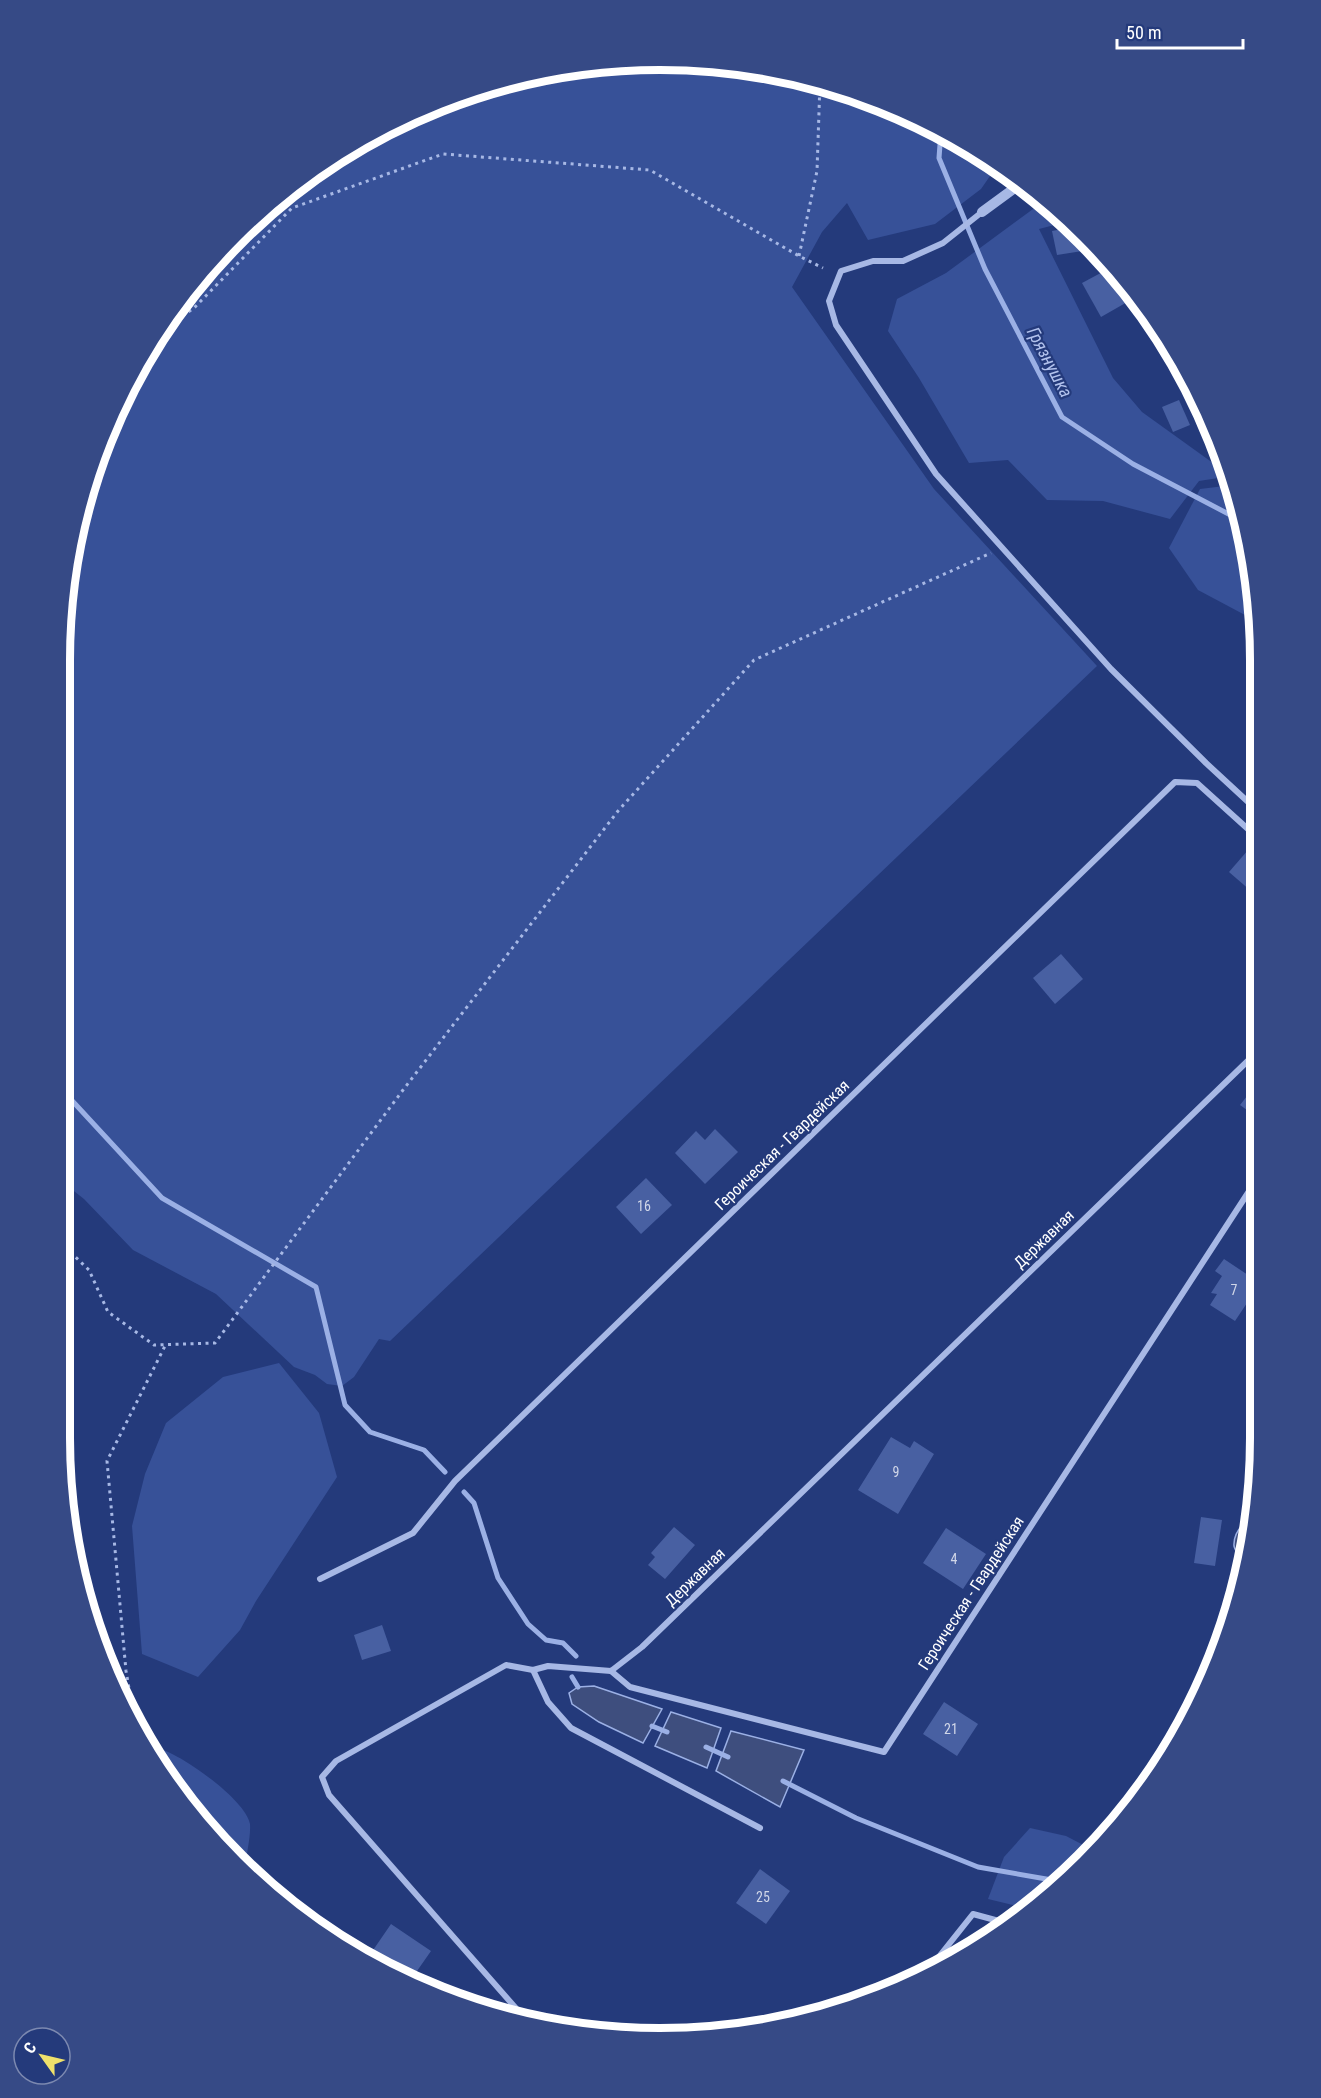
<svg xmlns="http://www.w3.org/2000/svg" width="1321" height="2098" viewBox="0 0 1321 2098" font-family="'Roboto Condensed',sans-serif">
	<rect width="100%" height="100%" fill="#243a7b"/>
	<g fill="#375198">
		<polygon points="700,61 816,81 926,122 997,166 981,189 935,224 868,240 847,203 822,232 792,287 934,489 1097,666 390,1341 379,1339 354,1377 342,1386 327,1384 315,1375 294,1367 216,1294 133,1250 84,1199 65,1184 65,582 106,430 184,295 265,209 361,140 468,92 582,65"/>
		<polygon points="1044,201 1066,222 1039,229 1113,378 1142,412 1231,476 1199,481 1170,519 1103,501 1047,500 1008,460 969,463 919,378 888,331 897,299 946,273"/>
		<polygon points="1233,485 1260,621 1260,623 1198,590 1169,548 1200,489"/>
		<polygon points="279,1363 319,1413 337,1477 256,1601 240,1630 198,1677 142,1654 132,1526 145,1474 166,1423 223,1377"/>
		<path d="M149,1746C173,1747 246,1799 250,1824C251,1839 245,1856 246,1871L236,1862L161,1771Z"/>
		<polygon points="1030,1828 1066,1836 1093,1850 1057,1889 1030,1909 988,1899 1004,1857"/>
	</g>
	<g fill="#3e4e7e" stroke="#9bb0e5" stroke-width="1.5">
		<path d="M1256,1514V1516L1243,1563C1241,1558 1235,1551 1234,1546C1233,1531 1245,1521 1256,1514Z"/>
		<polygon points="594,1686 662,1709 643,1743 599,1722 572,1704 569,1693 578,1687"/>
		<polygon points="671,1712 721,1728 707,1768 655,1746"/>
		<polygon points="731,1731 804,1750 780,1807 716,1771"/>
	</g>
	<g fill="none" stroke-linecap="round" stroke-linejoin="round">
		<g stroke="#9bb0e5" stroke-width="5">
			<polyline points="941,131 939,158 985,269 1062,417 1133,464 1240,520"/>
			<polyline points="65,1093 162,1198 316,1287 345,1405 370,1432 424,1450 445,1472"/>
			<polyline points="464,1492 474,1503 498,1578 528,1624 546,1640 563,1643 576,1656"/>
			<polyline points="572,1677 578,1687"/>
			<polyline points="652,1726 667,1732"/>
			<polyline points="706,1747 728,1757"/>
			<polyline points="783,1781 856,1818 978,1867 1052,1880 1061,1884"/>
		</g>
	</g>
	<g fill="#4860a2">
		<polygon points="1072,227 1095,249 1057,255 1052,231"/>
		<polygon points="1110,268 1129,301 1101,317 1082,283"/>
		<polygon points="1179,400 1190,425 1173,432 1162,407"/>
		<polygon points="1255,842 1259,844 1259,898 1229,872"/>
		<polygon points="1061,954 1083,979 1055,1004 1033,978"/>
		<polygon points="1258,1082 1258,1118 1240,1105"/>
		<polygon points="715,1129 738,1152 705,1184 675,1153 696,1131 705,1140"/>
		<polygon points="646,1178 672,1205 641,1234 616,1207"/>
		<polygon points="1224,1259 1257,1281 1257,1288 1235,1321 1210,1305 1217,1294 1211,1293 1222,1276 1215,1271"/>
		<polygon points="891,1437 910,1448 914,1441 934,1454 898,1514 858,1490"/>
		<polygon points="1201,1517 1222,1520 1215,1566 1194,1563"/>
		<polygon points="674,1527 695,1545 665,1579 648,1565 655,1557 651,1553"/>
		<polygon points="946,1528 986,1554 963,1589 923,1563"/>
		<polygon points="382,1625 391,1651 362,1660 354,1635"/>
		<polygon points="944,1702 978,1724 957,1756 923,1734"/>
		<polygon points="760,1869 790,1891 766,1924 736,1903"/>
		<polygon points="391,1924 431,1951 410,1981 400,1974 398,1977 395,1976 367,1959"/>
	</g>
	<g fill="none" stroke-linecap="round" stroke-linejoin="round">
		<g stroke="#a7b8e5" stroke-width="3" stroke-dasharray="3 4.5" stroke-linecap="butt">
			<polyline points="799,256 817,171 820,82"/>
			<polyline points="164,329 194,308 292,208 443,154 650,170 799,256 823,268"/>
			<polyline points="65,1247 89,1270 108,1312 154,1345 215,1343 403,1090 618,811 754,660 991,553"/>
			<polyline points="134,1717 126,1671 107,1461 166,1344"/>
		</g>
		<g stroke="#a7b8e5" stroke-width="6">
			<polyline points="982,212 943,243 903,261 873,261 841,271 829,301 836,325 936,474 1111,669 1206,763 1259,812"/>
			<polyline points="320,1579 413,1533 455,1481 1175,782 1197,783 1259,839"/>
			<polyline points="533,1670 548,1702 571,1728 760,1828"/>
			<polyline points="611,1671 630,1687 884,1752 1257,1179"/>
			<polyline points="922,1978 973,1914 1010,1924"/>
			<polyline points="528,2022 329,1795 322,1777 336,1761 506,1665 533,1670 548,1666 611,1671 642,1647 1258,1051"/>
		</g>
		<polyline stroke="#a7b8e5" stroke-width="10" points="982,212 1023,182"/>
	</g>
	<g text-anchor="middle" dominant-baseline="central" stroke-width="4.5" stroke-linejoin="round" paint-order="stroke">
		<g font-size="14" fill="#d1d7e8">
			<text x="644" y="1206">16</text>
			<text x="1234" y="1290">7</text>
			<text x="896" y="1472">9</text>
			<text x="954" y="1559">4</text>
			<text x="951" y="1729">21</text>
			<text x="763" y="1897">25</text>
		</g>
		<g font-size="16" fill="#fff" stroke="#243a7b">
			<text transform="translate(782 1145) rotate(-44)">Героическая - Гвардейская</text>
			<text transform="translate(1044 1239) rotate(-44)">Державная</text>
			<text transform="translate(695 1577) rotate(-44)">Державная</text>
			<text transform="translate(971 1593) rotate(-57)">Героическая - Гвардейская</text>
		</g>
		<g font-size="18" font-style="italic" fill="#b2c2ed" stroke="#243a7b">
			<text transform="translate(1050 362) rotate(62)">Грязнушка</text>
		</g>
	</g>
	<path d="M0 0H1321V2098H0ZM660 70H660A590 590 0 0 1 1250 660V1438A590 590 0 0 1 660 2028H660A590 590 0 0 1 70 1438V660A590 590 0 0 1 660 70Z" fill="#364a86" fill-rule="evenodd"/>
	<path fill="none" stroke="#fff" stroke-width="8" d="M660 70H660A590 590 0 0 1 1250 660V1438A590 590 0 0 1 660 2028H660A590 590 0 0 1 70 1438V660A590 590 0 0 1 660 70Z"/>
	<g transform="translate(42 2056) rotate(304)"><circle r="28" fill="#243a7b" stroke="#7c89b0" stroke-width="1.5"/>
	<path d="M0-4.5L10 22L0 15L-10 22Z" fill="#efe16b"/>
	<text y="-9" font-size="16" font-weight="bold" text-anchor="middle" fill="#ffffff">С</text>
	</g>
	<path d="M1117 39v9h126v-9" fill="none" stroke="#ffffff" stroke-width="3"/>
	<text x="1126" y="39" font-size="18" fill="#ffffff" stroke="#243a7b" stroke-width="4.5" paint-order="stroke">50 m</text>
</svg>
